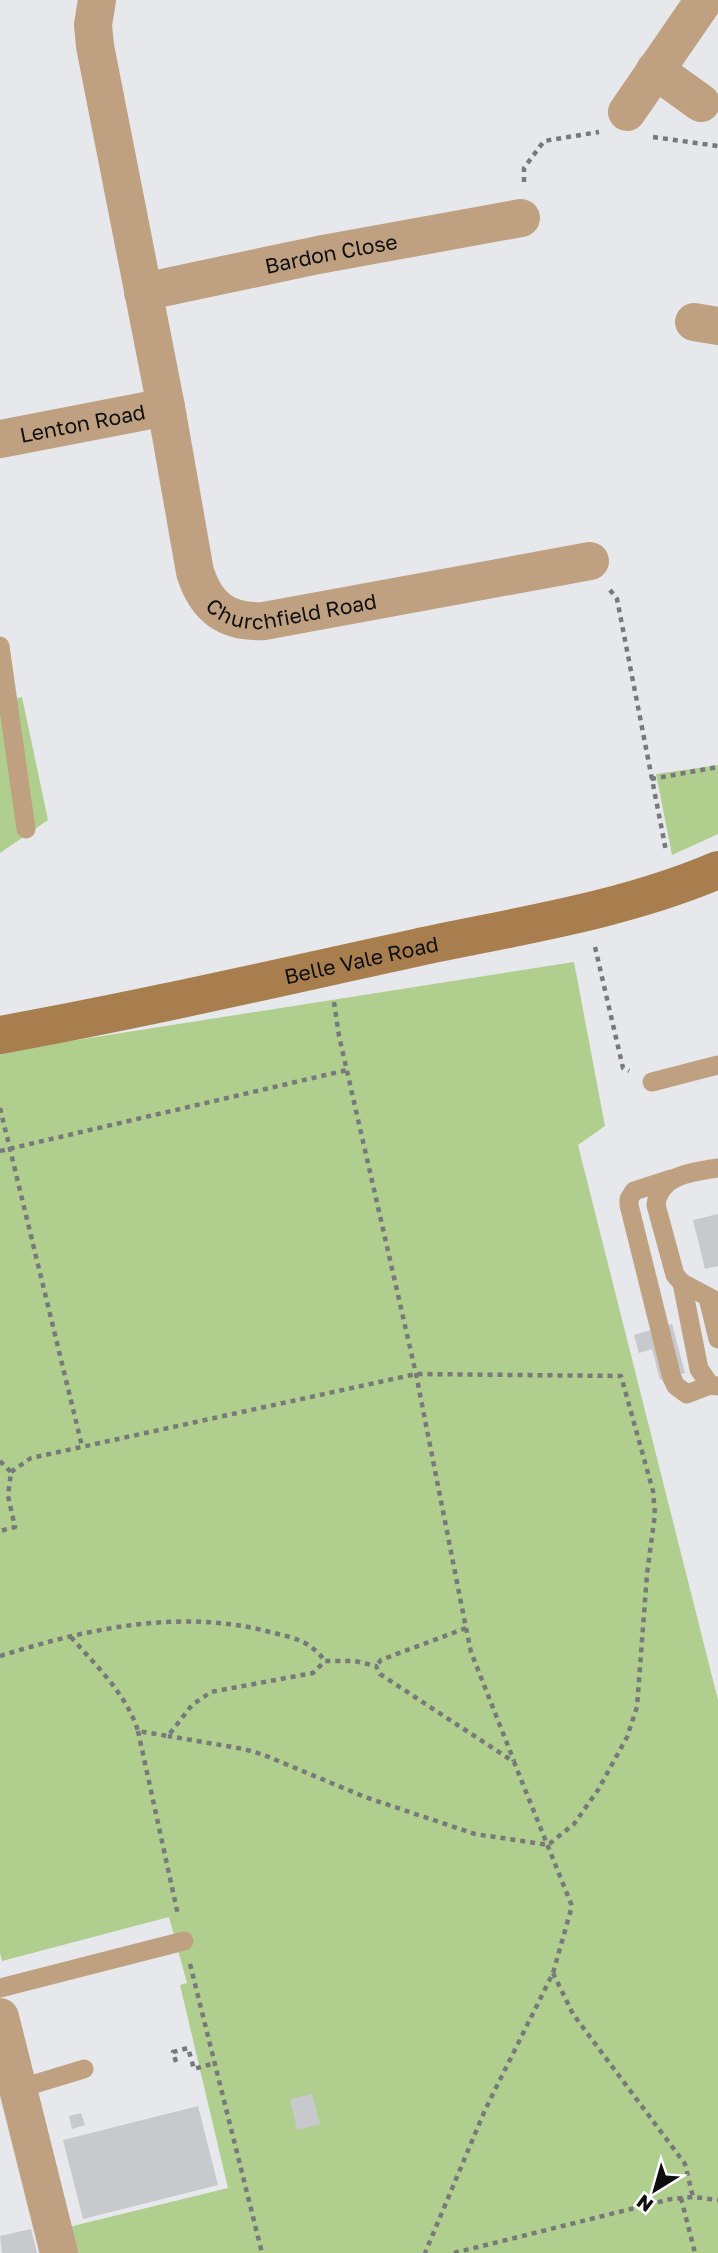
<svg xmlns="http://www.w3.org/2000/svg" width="718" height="2253" viewBox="0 0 718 2253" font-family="'Golos Text',sans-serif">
	<rect width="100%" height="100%" fill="#e6e8eb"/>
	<g fill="#b0ce8e">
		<polygon points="22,697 48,820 0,853 0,702"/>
		<polygon points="718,765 718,834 672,855 656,774"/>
		<polygon points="574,962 605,1126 578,1145 718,1700 718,2253 75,2253 69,2227 228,2188 180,1985 187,1983 169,1917 2,1961 0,1953 0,1052"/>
	</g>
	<g fill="#c7c9cc">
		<polygon points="718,1214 718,1266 705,1269 693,1220"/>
		<polygon points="672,1324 685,1373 660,1380 652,1349 639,1353 634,1335"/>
		<polygon points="312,2094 320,2124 297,2130 290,2099"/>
		<polygon points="198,2106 218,2185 83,2219 63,2140"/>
		<polygon points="81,2113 85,2125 72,2129 69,2116"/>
		<polygon points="31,2229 37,2253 2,2253 0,2236"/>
	</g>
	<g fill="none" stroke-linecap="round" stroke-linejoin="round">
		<g stroke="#78797b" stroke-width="4.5" stroke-dasharray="5 5" stroke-linecap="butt">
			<polyline points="653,137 718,146"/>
			<polyline points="524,182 524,168 544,141 599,132"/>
			<polyline points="610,590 617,599 666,851"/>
			<polyline points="651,779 718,767"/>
			<polyline points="595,947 623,1068 629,1071"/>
			<polyline points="334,1002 339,1036 416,1374 466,1628 381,1660 376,1666"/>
			<polyline points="0,1108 82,1446"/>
			<polyline points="0,1151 347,1070"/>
			<polyline points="0,1461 11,1472 8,1496 15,1527 0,1531"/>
			<polyline points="11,1472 31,1458 416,1374 621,1376 653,1491 655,1514 647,1574 637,1707 627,1737 598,1790 574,1824 548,1845 475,1834 365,1797 264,1755 244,1749 168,1736"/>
			<polyline points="466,1628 471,1652 514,1761"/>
			<path d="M71,1637C96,1666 126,1693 138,1731L168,1736L192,1705L211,1692L313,1673L325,1661H355L376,1666L380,1674L514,1762L572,1906L553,1973L485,2110L425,2253"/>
			<path d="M0,1656C86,1629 181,1608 270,1632C294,1638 309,1640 325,1661"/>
			<polyline points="138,1731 178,1915"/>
			<polyline points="190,1964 262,2253"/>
			<polyline points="553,1973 573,2014 685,2164 693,2197"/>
			<polyline points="176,2062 173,2052 188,2048 194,2069 215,2063"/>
			<polyline points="681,2198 695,2253"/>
			<polyline points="454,2253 671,2199 693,2197 718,2200"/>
		</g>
		<g stroke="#bfa182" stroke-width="19">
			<polyline points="0,646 26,829"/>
			<polyline points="652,1082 718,1065"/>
			<path d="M718,1168C692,1172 659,1175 656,1205L675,1275L682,1283L718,1302"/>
			<polyline points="671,1179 634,1191 629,1199 629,1205 672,1378 676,1386 687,1394 710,1385"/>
			<polyline points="682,1283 699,1369 710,1385 718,1386"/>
			<polyline points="708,1298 718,1339"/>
			<polyline points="0,1988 184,1941"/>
			<polyline points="18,2089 84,2069"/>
		</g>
		<g stroke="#bfa182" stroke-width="38">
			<path id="s1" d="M97,0L93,25L95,46L166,407L195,572C206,607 226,623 264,621L590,561"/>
			<polyline points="655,70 701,103"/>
			<polyline points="627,112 704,0"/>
			<path id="s2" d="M143,292L318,255L521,218"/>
			<polyline points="694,322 718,326"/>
			<path id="s3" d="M0,439L166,407"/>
			<polyline points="0,2017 59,2253"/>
		</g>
		<path stroke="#a97e4e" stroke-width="38" id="s4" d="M0,1035C139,1010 277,978 415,948C517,926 622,911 718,870"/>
	</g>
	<g text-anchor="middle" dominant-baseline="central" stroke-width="5" stroke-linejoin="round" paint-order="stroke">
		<g font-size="21" fill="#0e0e0f" stroke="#fff">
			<text stroke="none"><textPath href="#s2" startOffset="192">Bardon Close</textPath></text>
			<text stroke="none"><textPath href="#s3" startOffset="84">Lenton Road</textPath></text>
			<text stroke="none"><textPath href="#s1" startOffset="702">Churchfield Road</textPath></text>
			<text stroke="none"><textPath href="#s4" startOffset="369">Belle Vale Road</textPath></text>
		</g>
	</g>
	<g transform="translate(655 2190) rotate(217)" stroke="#ffffff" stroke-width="5" paint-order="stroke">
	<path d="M0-5L12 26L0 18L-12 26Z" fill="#0e0e0f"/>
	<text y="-10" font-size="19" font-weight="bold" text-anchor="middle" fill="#0e0e0f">N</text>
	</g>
</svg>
